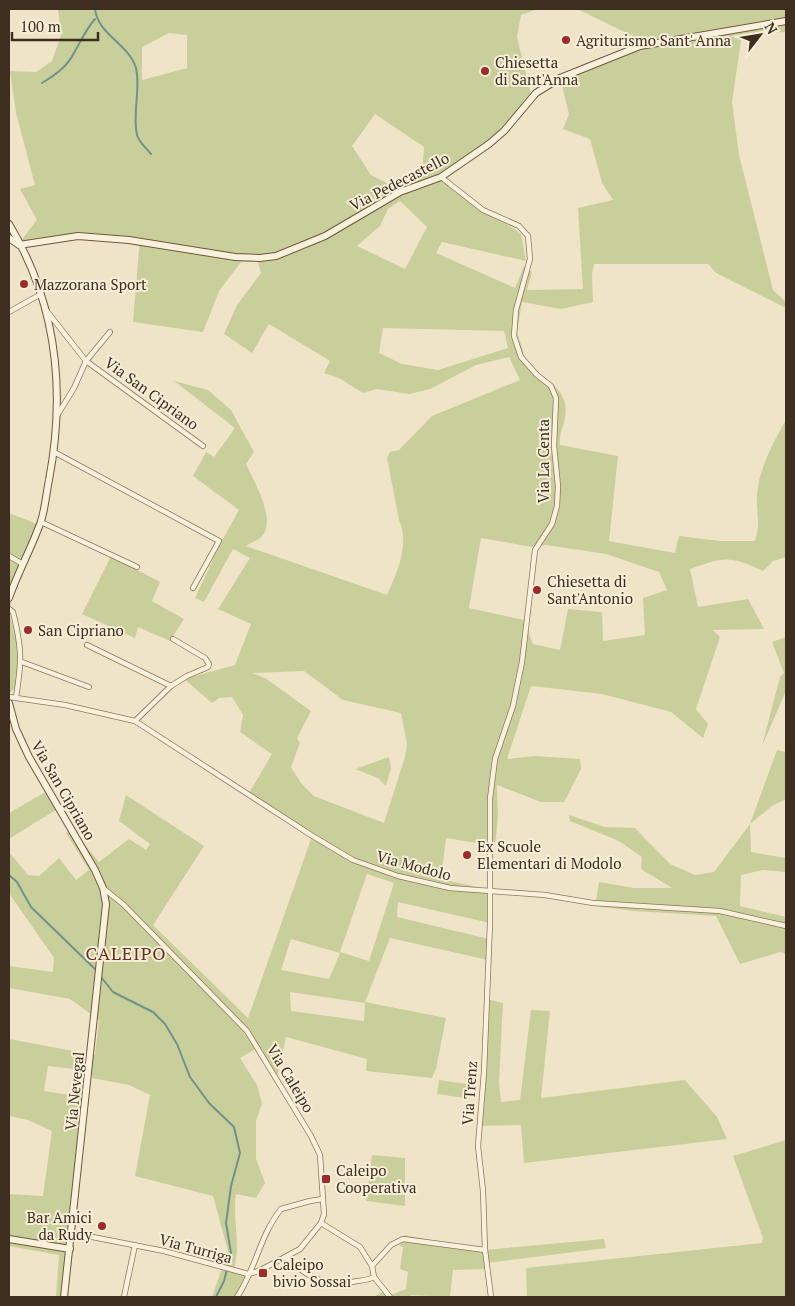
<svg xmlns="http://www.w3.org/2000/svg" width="795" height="1306" viewBox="0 0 795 1306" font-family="'PT Serif',serif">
	<rect width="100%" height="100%" fill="#f0e4c8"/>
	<g fill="#c9cf9b" fill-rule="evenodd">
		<path d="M58,9H538L521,15L517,37L532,98L502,137L441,177L521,234L526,261L442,242L436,253L515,288L524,266L532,272L527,290L583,289L578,208L613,200L602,183L590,139L563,129L569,114L560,78L637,50L633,36L577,9H786V32L742,34L732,102L739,155L773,290L786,302V308L716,273L708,264H594L592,274L593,302L561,309L522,302L517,333L523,350L524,364C544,379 570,388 565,417C563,428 559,434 560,445L618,456L609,541L675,553L679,536L720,541H755C761,523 756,513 757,495C759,468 773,443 786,420V557L773,561L763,571C728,555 725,557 690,569L698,607L748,599L764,629L713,630L720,637L696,709L708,724L703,738L671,712L602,694L531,686L507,759L535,756L580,759L581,769L564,802H541L497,785L498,818L495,846L446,838L441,879L491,890L490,923L398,902L397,917L489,939L488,960L390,938L365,1002L446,1018L436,1069L432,1078L366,1071L367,1059L286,1037L277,1077L259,1047L240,1058L257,1085L262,1103L256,1121V1159L265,1183L256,1198L236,1194C232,1219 242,1248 233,1272L248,1276L235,1297H212L228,1251L213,1196L135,1176L150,1095L129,1085L92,1078V1071L48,1066L44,1091L89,1098L68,1297H56L59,1255L9,1246V1194L43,1196L52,1131L28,1120L9,1116V1039L95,1055L99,1020L70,999L9,988V966L53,972L54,958L9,893V852L28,875L39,876L59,858L76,880L89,870L66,833L72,829L99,862L129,839L146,850L150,844L119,821L126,795L204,846L153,925L248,1018L312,836L248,795L272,754L240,732L243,715L232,697L219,698L212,703L184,679L235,665L251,624L218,609L250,558L233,549L204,602L195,598L221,542L239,510L193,476L206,452L214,457L235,428L174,381L208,390L231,410L254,452L246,464C254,482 279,523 260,538C256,541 250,543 246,546L387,595C397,573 410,543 399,520L387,458L390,452L399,450L432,416L520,380L509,357L476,365L430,389L409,394L377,389L363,393L339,378L324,373L330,361L269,324L252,353L224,334L237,305L261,273L258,262H241L219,291L203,332L133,322L140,238L73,233L19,243L37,220L20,189L35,185L16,113L10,71L36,72L52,61L61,35ZM169,33L187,35V68L142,80V47ZM375,114L424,147L422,174L402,191L371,175L352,146ZM400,201L427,227L405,269L357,246L380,226L388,209ZM383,328L504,331L508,348L438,370L402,364L379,353ZM481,538L532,547L546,545L606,554L659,572L667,590L643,598L645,635L603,641L602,612L568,609L560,650L533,644L524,620L469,608ZM304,671L343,700L401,713L407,744L405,757L384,823L314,796L301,783L291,767L300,743L297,738L311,711L265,678L252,673ZM367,874L394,883L369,961L340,952ZM291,939L340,953L329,979L281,970ZM290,992L365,1003L364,1021L291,1011Z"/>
		<polygon points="9,513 42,526 13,595 9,612 19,650 15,688 11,692 9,691"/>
		<polygon points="111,556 160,582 152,601 184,619 170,641 138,627 135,638 82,614"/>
		<polygon points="786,637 786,691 762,746 780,677 784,673 772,642"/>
		<polygon points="777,750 786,752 786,799 772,806 750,824 751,852 786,858 786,872 763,870 741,875 740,906 786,917 786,954 780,952 740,964 716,916 634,911 595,906 599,882 634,888 672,888 641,869 642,857 619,841 570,821 569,815 605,827 635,828 670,864 695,875 714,872 750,824"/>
		<polygon points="389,757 391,768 386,786 378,778 355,769"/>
		<polygon points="49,790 59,808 9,839 9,813"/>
		<polygon points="487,999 503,1003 499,1083 501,1102 520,1100 531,1010 550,1011 541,1098 685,1080 717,1117 727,1139 524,1163 521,1125 479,1126"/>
		<polygon points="439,1080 467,1084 465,1098 437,1094"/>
		<polygon points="786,1140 786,1297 527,1297 526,1268 762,1243 763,1238 733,1156"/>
		<polygon points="372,1155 405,1158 405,1206 366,1201"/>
		<polygon points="404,1235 485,1250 604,1239 606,1248 487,1263 486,1269 453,1270 450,1297 411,1295 411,1297 373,1297 384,1291 388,1296 406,1289 408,1272 400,1269 403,1247 400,1246"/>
	</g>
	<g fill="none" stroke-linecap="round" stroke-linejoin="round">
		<g stroke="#6f938a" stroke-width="2">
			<path d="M95,9C98,35 129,44 136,68C141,89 132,114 137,135C139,142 146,148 151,154"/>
			<path d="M42,83C55,75 67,67 74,53C81,41 86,29 95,19"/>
			<polyline points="9,875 17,882 31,907 97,971"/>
			<polyline points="101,977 113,992 153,1012 165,1024 177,1044 190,1077 209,1103 234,1127 240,1153 231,1186 226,1223 231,1253 224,1281 216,1297"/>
		</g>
		<g stroke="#8d765c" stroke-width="6">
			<g id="street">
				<polyline points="441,177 483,210 519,226 528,236 530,259 516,310 514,336 521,357 537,375 551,386 556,398 554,446 558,486 557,506 552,524 535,550 522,662 513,706 495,759 490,799 490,923 484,1072 478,1146 483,1191 485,1250 491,1297"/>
				<polyline points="46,310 86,361 203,446"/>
				<polyline points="9,312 41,294"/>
				<polyline points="58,414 74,388 86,361 110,332"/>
				<polyline points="54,452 219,541 193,588"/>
				<polyline points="41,522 137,567"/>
				<polyline points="9,556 21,563"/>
				<path d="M9,609L13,612C22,649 22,660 16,697"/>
				<polyline points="87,645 171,686"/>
				<polyline points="22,662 89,687"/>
				<polyline points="9,697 65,705 135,721 311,835 353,860 398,876 450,888 545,895 593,903 720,911 786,926"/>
				<polyline points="135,721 171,686 187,676 208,667 209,664 205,658 173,639"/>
				<polyline points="321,1223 360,1247 372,1266"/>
				<polyline points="72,1233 164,1251 248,1274 259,1271 300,1249 321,1223 324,1214 320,1155 311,1136 247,1031 124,905 103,888"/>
				<path d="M286,1257C308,1278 322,1285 352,1282C360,1280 367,1281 374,1277L372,1266L391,1245L403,1239L485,1250"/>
				<polyline points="374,1277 390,1297"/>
				<polyline points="124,1297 135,1245"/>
				<path d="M237,1297C256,1269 259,1237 281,1209L310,1201L323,1199"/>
			</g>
		</g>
		<g stroke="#6f573f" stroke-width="8">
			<g id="secondary">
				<path d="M9,224C56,302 66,390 49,480C46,494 45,511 40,524C31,549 18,572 9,598"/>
				<polyline points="9,238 19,245 78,236 129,240 235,257 260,258 276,256 325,236 400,192 441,177 489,144 504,131 536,93 560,78 640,46 786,21"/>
				<polyline points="9,703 16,729 29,757 95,870 103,888 106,904 64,1297"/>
				<polyline points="9,1239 70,1249"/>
			</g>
		</g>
		<use href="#street" stroke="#faf1dc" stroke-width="4.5"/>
		<use href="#secondary" stroke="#faf1dc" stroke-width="6"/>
	</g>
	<g fill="#9e2a2b" stroke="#f7eed8" stroke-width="2">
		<circle cx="566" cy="40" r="5"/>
		<circle cx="485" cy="71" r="5"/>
		<circle cx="24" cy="284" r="5"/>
		<circle cx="537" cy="590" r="5"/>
		<circle cx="28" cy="630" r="5"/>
		<circle cx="467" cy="855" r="5"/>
		<rect x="321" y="1174" width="10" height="10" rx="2.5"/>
		<circle cx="102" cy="1226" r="5"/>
		<rect x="258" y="1268" width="10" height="10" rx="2.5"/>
	</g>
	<g text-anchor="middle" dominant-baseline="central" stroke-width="4" stroke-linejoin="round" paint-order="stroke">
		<g font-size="15" fill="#3d2e20" stroke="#f7eed8" text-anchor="start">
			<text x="576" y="40">Agriturismo Sant' Anna</text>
			<text x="495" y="62">Chiesetta<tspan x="495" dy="17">di Sant'Anna</tspan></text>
			<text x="34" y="284">Mazzorana Sport</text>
			<text x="547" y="581">Chiesetta di<tspan x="547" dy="17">Sant'Antonio</tspan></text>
			<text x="38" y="630">San Cipriano</text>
			<text x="477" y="846">Ex Scuole<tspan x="477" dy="17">Elementari di Modolo</tspan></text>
			<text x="336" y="1170">Caleipo<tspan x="336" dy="17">Cooperativa</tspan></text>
			<text x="92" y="1217" text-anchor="end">Bar Amici<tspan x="92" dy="17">da Rudy</tspan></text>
			<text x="273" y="1264">Caleipo<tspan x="273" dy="17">bivio Sossai</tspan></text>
		</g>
		<g font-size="15" fill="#3d2e20" stroke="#f7eed8">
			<text transform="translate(399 181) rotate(-27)">Via Pedecastello</text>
			<text transform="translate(152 393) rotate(36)">Via San Cipriano</text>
			<text transform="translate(543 461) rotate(-90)">Via La Centa</text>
			<text transform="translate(64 790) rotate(60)">Via San Cipriano</text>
			<text transform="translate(414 865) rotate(15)">Via Modolo</text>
			<text transform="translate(291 1078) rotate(59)">Via Caleipo</text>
			<text transform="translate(74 1091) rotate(-84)">Via Nevegal</text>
			<text transform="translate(469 1093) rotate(-86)">Via Trenz</text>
			<text transform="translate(196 1248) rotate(15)">Via Turriga</text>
		</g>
		<g font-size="18" letter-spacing="1" fill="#6b2e1e" stroke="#f7eed8">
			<text x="126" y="953">CALEIPO</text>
		</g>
	</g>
	<rect width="795" height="1306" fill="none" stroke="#3d2e20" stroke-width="20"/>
	<g transform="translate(760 35) rotate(59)" stroke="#f7eed8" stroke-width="4" paint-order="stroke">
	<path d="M0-4L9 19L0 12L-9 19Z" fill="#3d2e20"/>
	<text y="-8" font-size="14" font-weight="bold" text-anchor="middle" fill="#3d2e20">N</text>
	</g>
	<path d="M12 32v8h86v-8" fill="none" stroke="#3d2e20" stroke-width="2.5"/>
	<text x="20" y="32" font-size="15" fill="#3d2e20" stroke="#f7eed8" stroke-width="4" paint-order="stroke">100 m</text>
</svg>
